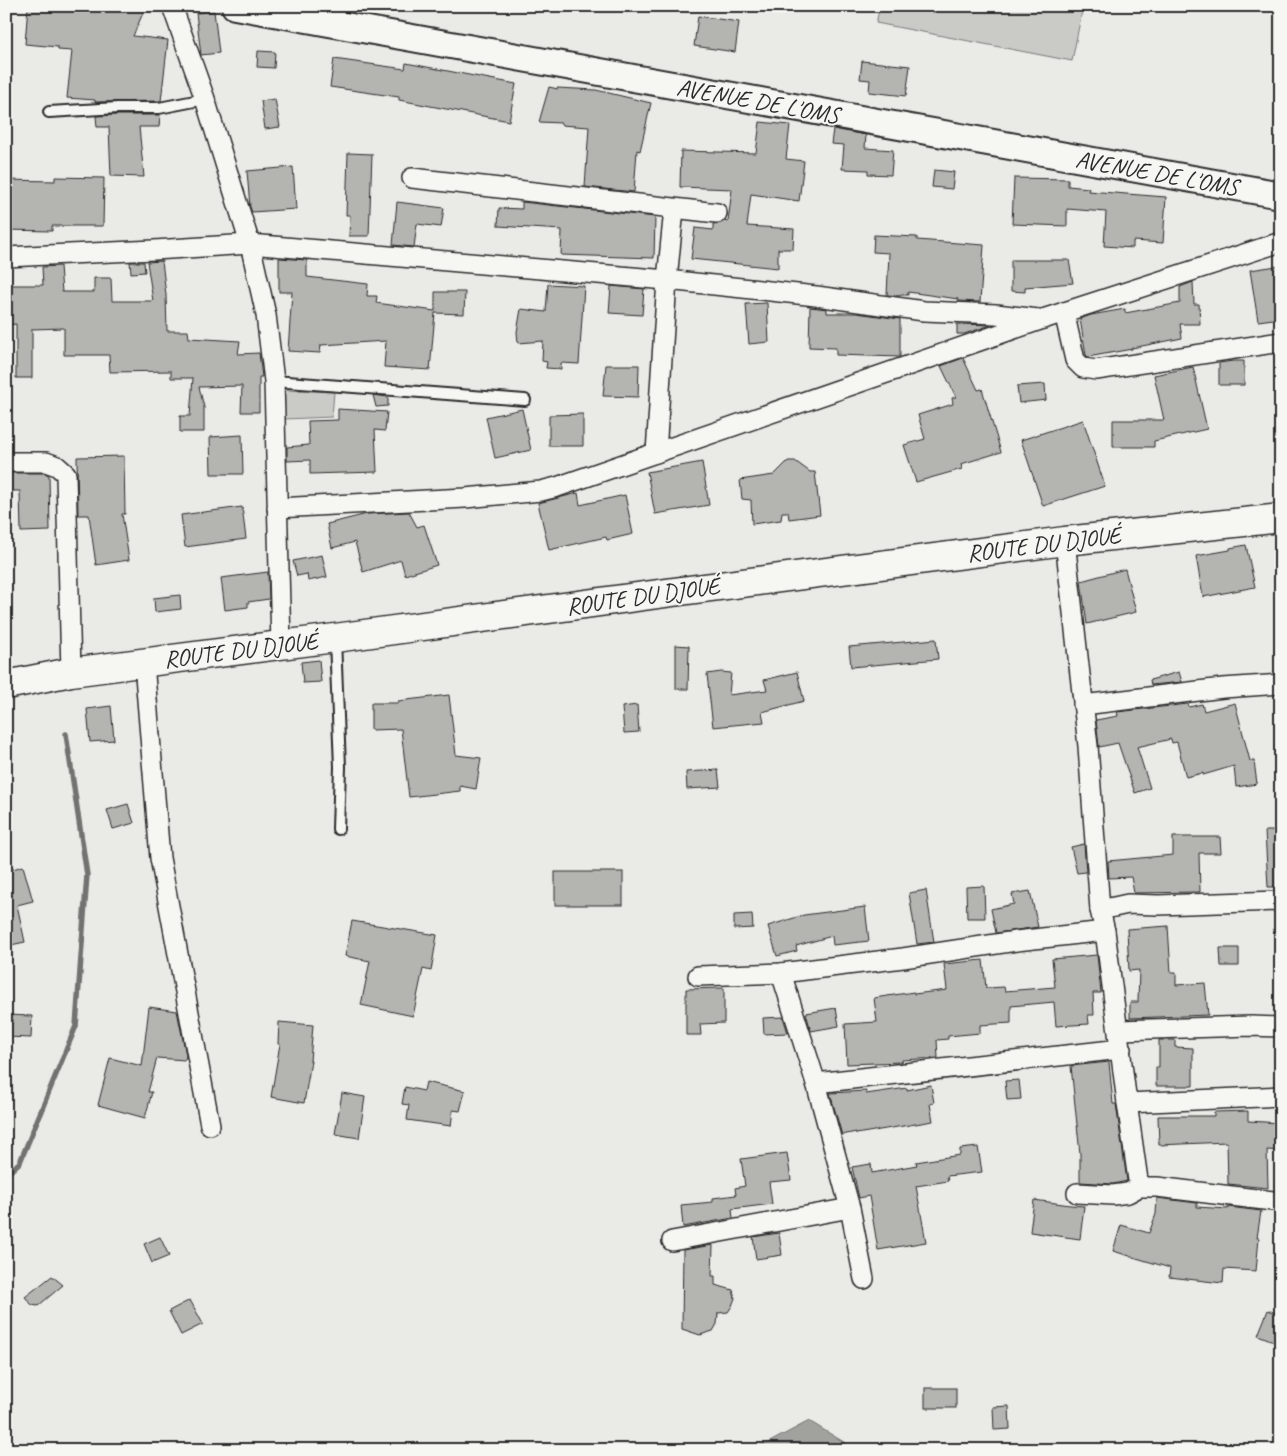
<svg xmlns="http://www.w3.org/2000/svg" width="1287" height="1456" viewBox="0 0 1287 1456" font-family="Caveat,sans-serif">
	<rect width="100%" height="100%" fill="#eaeae6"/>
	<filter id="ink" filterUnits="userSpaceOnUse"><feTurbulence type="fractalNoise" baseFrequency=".02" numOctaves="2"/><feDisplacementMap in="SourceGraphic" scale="10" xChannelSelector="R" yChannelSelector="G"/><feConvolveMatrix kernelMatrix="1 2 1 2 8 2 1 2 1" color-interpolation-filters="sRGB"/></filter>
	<g filter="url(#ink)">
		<g fill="#cacac7" stroke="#7a7a79">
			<polygon points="880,6 1083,6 1072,61 876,23"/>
			<polygon points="282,390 334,392 332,417 284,419"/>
		</g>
		<polygon fill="#a1a19e" stroke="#727270" points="809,1421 857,1450 681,1450 764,1445"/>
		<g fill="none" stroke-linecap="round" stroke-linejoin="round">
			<polyline stroke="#727270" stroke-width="5.5" points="6,1175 20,1162 76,1026 87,875 66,734"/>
		</g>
		<g fill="#b4b4b1" stroke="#2b2b2b">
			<polygon points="28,6 146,6 133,36 168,40 161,101 95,102 95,100 67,98 72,51 58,50 58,47 25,44"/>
			<polygon points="214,11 219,53 201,55 196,13"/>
			<polygon points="698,16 739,22 735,52 694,46"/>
			<polygon points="258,51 275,52 274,68 257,67"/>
			<polygon points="334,59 405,69 406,63 516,84 509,121 399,100 399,97 330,87"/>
			<polygon points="862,61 910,66 906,96 869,92 870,80 860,79"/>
			<polygon points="549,87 558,89 557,88 596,90 651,103 640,151 637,150 634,192 585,187 589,127 561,125 561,123 539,122"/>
			<polygon points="275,99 280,127 265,129 261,101"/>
			<polygon points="118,115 160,115 159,127 139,127 144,177 111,176 109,127 97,127 96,116"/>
			<polygon points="760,122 790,125 786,159 804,161 799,201 751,194 747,226 794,229 793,249 778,249 778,268 691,259 695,228 713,230 713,224 721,223 724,221 728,222 732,189 680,187 681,151 756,153"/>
			<polygon points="833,129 866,135 865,148 893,150 891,175 868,174 868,170 842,169 844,145 831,144"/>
			<polygon points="348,153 372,154 369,236 349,236 350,215 346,215"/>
			<polygon points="293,167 296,209 252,212 250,207 247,171"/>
			<polygon points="934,170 954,172 952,189 932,187"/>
			<polygon points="55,177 104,178 103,226 52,226 52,231 6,230 6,180 55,181"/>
			<polygon points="1014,178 1068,179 1068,186 1089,188 1088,191 1166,197 1163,243 1133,241 1133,248 1104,246 1106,212 1067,209 1067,226 1012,224"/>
			<polygon points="397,202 444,208 441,227 417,224 414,247 393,245"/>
			<polygon points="522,202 655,217 654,258 561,255 562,230 498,226 499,208 522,209"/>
			<polygon points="874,235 917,237 917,240 984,245 980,302 958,301 958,299 908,292 908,295 900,295 900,296 887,295 889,253 873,252"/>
			<polygon points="279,258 307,260 307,277 368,284 367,296 377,296 376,303 435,311 435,292 465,292 464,314 435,313 430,370 384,367 386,341 321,345 320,353 288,351 292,292 279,292"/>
			<polygon points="1011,260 1069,260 1073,283 1025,287 1025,292 1011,291"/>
			<polygon points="162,261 166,295 167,331 188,331 189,338 240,341 238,354 259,353 262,377 259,377 259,412 241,412 242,386 199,387 204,407 204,432 180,432 180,416 190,416 193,378 171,378 171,371 110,372 109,355 64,355 64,328 32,329 32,378 16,378 16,324 6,325 6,285 43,285 42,267 60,266 62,292 94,292 94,278 111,278 112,301 153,301 147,262"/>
			<polygon points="130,262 144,262 145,272 131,273"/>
			<polygon points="1277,266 1281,291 1281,318 1258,321 1250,270"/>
			<polygon points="1193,282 1194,304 1199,304 1200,324 1180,324 1182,338 1132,348 1132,349 1088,357 1086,355 1080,319 1091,315 1125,309 1125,313 1180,303 1180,287"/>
			<polygon points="548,284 584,286 579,364 561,363 561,369 546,368 547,362 542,361 543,341 518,343 517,332 521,309 546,312"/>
			<polygon points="611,286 644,289 642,315 609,313"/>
			<polygon points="767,303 769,342 749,344 746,304"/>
			<polygon points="810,307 827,309 827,313 856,313 900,319 900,357 836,355 836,348 809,347"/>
			<polygon points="957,324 991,325 964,334 957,334"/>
			<polygon points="963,358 978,390 982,389 1001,452 961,464 962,469 916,482 904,445 925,439 918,415 953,404 952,398 956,397 941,366"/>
			<polygon points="1233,361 1244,361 1244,385 1219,385 1219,363"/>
			<polygon points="606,365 639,365 638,397 603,396"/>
			<polygon points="1193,367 1207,429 1154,441 1154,447 1113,447 1113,420 1164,420 1154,375"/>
			<polygon points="1045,384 1046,400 1019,403 1017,386"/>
			<polygon points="373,395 388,397 388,406 376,407"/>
			<polygon points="338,409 387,412 385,431 375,430 377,472 310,474 310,460 287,461 287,447 309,445 308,421 338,420"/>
			<polygon points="522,409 531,450 495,458 486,417"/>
			<polygon points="583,414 583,446 549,446 549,415"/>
			<polygon points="1083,420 1105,486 1043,506 1021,440"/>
			<polygon points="242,435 243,474 211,474 210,437"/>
			<polygon points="124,456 125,514 122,514 129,560 96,565 89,515 78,515 77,457"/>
			<polygon points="788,461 795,461 810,472 815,472 820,515 789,519 788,512 782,512 781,520 752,524 751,500 742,499 740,480 774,475"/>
			<polygon points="702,462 709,505 655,514 647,472"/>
			<polygon points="6,473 44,473 49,475 50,531 21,532 20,491 6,491"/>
			<polygon points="578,493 580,505 625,495 633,534 607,540 606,537 549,550 538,503"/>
			<polygon points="242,507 246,539 185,547 181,515"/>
			<polygon points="409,512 417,527 424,525 437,565 405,575 401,560 363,572 355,542 332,548 327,524 367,514"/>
			<polygon points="1246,545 1255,587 1203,597 1196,556 1230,550 1230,548"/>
			<polygon points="322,555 327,577 308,581 307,574 297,576 293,561"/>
			<polygon points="1125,569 1136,612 1087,624 1081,581"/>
			<polygon points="268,572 269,599 248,602 248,607 225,610 221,578"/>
			<polygon points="180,595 181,609 155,612 154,598"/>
			<polygon points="936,639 938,659 851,667 849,647"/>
			<polygon points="676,645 689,646 688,689 676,689"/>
			<polygon points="319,660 321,682 303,683 301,662"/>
			<polygon points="721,672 731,673 729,695 767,690 764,680 797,672 804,701 762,712 764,722 713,727 707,674"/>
			<polygon points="1179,672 1182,682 1151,685 1150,680"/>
			<polygon points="449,695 456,755 481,758 476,789 460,786 460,791 409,797 401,729 371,730 371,703 398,703 398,701"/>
			<polygon points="1235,703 1250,761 1254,761 1257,784 1236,787 1234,766 1203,775 1203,773 1186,777 1177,742 1172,743 1171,739 1137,747 1150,788 1135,793 1118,743 1099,747 1096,720 1118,716 1117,712 1188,704 1189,707 1202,704 1204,711"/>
			<polygon points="637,705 639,732 624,733 622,707"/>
			<polygon points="111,706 114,740 90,742 87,709"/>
			<polygon points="718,770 720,787 687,789 686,772"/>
			<polygon points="128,804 134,823 113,829 107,810"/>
			<polygon points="1265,831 1281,831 1281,887 1268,887"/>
			<polygon points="1173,837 1220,837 1221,853 1199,853 1200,892 1134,893 1131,877 1109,878 1108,861 1173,855"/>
			<polygon points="1084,844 1086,872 1077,873 1071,847"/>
			<polygon points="23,866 33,901 17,905 25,942 6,946 6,871"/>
			<rect x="555" y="872" width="68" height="33"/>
			<polygon points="984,886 985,918 967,918 966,887"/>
			<polygon points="926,890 934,942 917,944 909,893"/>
			<polygon points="1030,891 1038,927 996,933 991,909 1014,904 1012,894"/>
			<polygon points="865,907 869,941 833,945 832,936 796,946 797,951 777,956 768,926 804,915"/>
			<polygon points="752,914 753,928 734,929 734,915"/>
			<polygon points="352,921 437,935 431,971 423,969 413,1016 361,1005 370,961 345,956"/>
			<polygon points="1168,926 1171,973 1176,973 1176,985 1205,983 1208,1015 1130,1018 1130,1002 1138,1002 1139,970 1129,971 1127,929"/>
			<polygon points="1220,948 1239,948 1239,966 1221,966"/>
			<polygon points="1097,955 1101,993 1093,993 1094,1015 1088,1015 1089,1024 1056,1026 1054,1002 1011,1006 1011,1023 980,1025 980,1033 948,1036 948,1039 937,1040 938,1058 902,1060 902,1062 847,1064 845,1024 877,1022 874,998 914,992 914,994 947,990 944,964 983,960 986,988 1004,987 1005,991 1055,987 1052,959"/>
			<polygon points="724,988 724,1023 700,1024 701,1035 686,1035 686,989"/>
			<polygon points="149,1007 177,1011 186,1055 185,1060 157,1058 148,1092 152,1092 145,1118 98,1105 110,1058 142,1066"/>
			<polygon points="836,1008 839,1026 811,1031 806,1013"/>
			<polygon points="6,1015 32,1016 31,1038 6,1037"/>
			<polygon points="783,1017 788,1033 764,1034 763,1018"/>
			<polygon points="279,1022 313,1025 310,1061 311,1061 304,1103 271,1097 280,1044 278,1044"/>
			<polygon points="1159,1040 1175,1040 1175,1047 1193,1048 1193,1086 1156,1086 1156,1067 1159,1067"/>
			<polygon points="1109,1062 1113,1104 1116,1104 1127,1181 1113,1184 1080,1182 1080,1154 1071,1066"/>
			<polygon points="1019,1080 1021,1099 1007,1100 1005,1081"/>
			<polygon points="426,1082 465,1091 460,1111 453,1110 451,1126 407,1120 409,1105 402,1104 405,1087 424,1091"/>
			<polygon points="931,1085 934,1103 930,1104 933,1121 856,1134 856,1132 842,1135 830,1093 866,1091 866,1094 907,1088 907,1090"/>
			<polygon points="342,1093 365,1097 359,1138 335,1134"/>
			<polygon points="1248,1111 1248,1121 1281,1123 1281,1151 1267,1150 1268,1188 1228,1184 1227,1142 1159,1145 1158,1116 1214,1116 1214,1112"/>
			<polygon points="978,1147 982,1172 947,1176 948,1181 916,1186 926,1242 878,1250 869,1196 859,1198 852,1167 871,1164 872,1173 917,1165 916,1162 960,1155 960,1149"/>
			<polygon points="787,1153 791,1180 769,1182 772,1204 732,1209 733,1218 683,1227 681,1205 713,1202 713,1198 736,1195 735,1188 745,1186 741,1159"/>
			<polygon points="1157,1198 1197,1203 1197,1207 1228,1209 1228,1207 1261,1211 1257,1238 1259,1238 1256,1271 1224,1269 1223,1283 1169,1277 1170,1268 1113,1251 1121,1225 1149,1233 1156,1214"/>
			<polygon points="1034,1200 1070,1205 1084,1206 1080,1239 1030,1232"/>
			<polygon points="779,1233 782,1255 756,1259 753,1237"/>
			<polygon points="160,1237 169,1256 152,1263 144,1244"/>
			<polygon points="713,1245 712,1276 715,1276 715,1285 733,1290 735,1298 732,1306 728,1312 718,1313 717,1324 713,1331 700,1335 682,1329 683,1250"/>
			<polygon points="52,1276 63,1285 38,1306 32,1305 25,1297"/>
			<polygon points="190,1300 203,1324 181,1335 169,1311"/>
			<polygon points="1268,1310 1281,1315 1281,1344 1258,1335"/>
			<rect x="925" y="1388" width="31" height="20"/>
			<polygon points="1009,1406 1010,1429 994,1430 993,1407"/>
		</g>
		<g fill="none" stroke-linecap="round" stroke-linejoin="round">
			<g stroke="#2b2b2b" stroke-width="14">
				<g id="lane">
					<polyline points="49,112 118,108 159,108 205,99"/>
					<polyline points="274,381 525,400"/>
					<polyline points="335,639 340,767 338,829"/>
				</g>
			</g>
			<g stroke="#2b2b2b" stroke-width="22">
				<g id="street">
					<polyline points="172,6 205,99 250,244 266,315 274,381 281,644"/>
					<polyline points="412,178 717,213"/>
					<polyline points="6,257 154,250 250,244 667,280 816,296 924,311 996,314 1038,319"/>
					<polyline points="1064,312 1075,360 1083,368 1096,370 1281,342"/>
					<polyline points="656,453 667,280 674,209"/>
					<polyline points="6,462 46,462 57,466 66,474 71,672"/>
					<polyline points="277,508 465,498 541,491 557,487 1043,319 1281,242"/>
					<polyline points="1065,541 1088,746 1100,910 1105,931 1127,1103 1139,1187"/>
					<polyline points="144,663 160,858 210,1125"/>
					<polyline points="1083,705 1223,688 1281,684"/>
					<polyline points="1100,910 1128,904 1158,905 1281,901"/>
					<polyline points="781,973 816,1083 850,1208 864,1279"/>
					<polyline points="698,976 781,973 903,958 1016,941 1105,931"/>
					<polyline points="1118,1030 1251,1026 1281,1027"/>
					<polyline points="816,1083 1121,1049"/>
					<polyline points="1127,1103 1281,1096"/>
					<polyline points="1077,1193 1113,1195 1128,1193 1139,1187 1157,1187 1281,1202"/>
					<polyline points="672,1241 850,1208"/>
				</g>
			</g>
			<g stroke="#2b2b2b" stroke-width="30">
				<polyline id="secondary" points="235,6 1281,195"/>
			</g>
			<g stroke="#2b2b2b" stroke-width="31">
				<polyline id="primary" points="6,685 71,672 335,638 673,592 1065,541 1281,518"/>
			</g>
			<use href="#lane" stroke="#f6f6f2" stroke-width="10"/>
			<use href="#street" stroke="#f6f6f2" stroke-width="19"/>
			<use href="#secondary" stroke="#f6f6f2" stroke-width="26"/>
			<use href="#primary" stroke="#f6f6f2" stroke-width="28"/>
		</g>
	</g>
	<g text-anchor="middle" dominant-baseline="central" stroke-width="4" stroke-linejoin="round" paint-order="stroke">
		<g font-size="24" fill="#2b2b2b" stroke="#f6f6f2">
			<text transform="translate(758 101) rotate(10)">AVENUE DE L'OMS</text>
			<text transform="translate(1157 173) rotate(10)">AVENUE DE L'OMS</text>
			<text transform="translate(1044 544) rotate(-7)">ROUTE DU DJOUÉ</text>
			<text transform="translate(643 596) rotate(-8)">ROUTE DU DJOUÉ</text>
			<text transform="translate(241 650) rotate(-7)">ROUTE DU DJOUÉ</text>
		</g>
	</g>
	<rect width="1287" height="1456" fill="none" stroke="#f6f6f2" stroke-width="25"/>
	<rect x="12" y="12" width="1262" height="1431" fill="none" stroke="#2b2b2b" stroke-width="2" filter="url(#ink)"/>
</svg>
